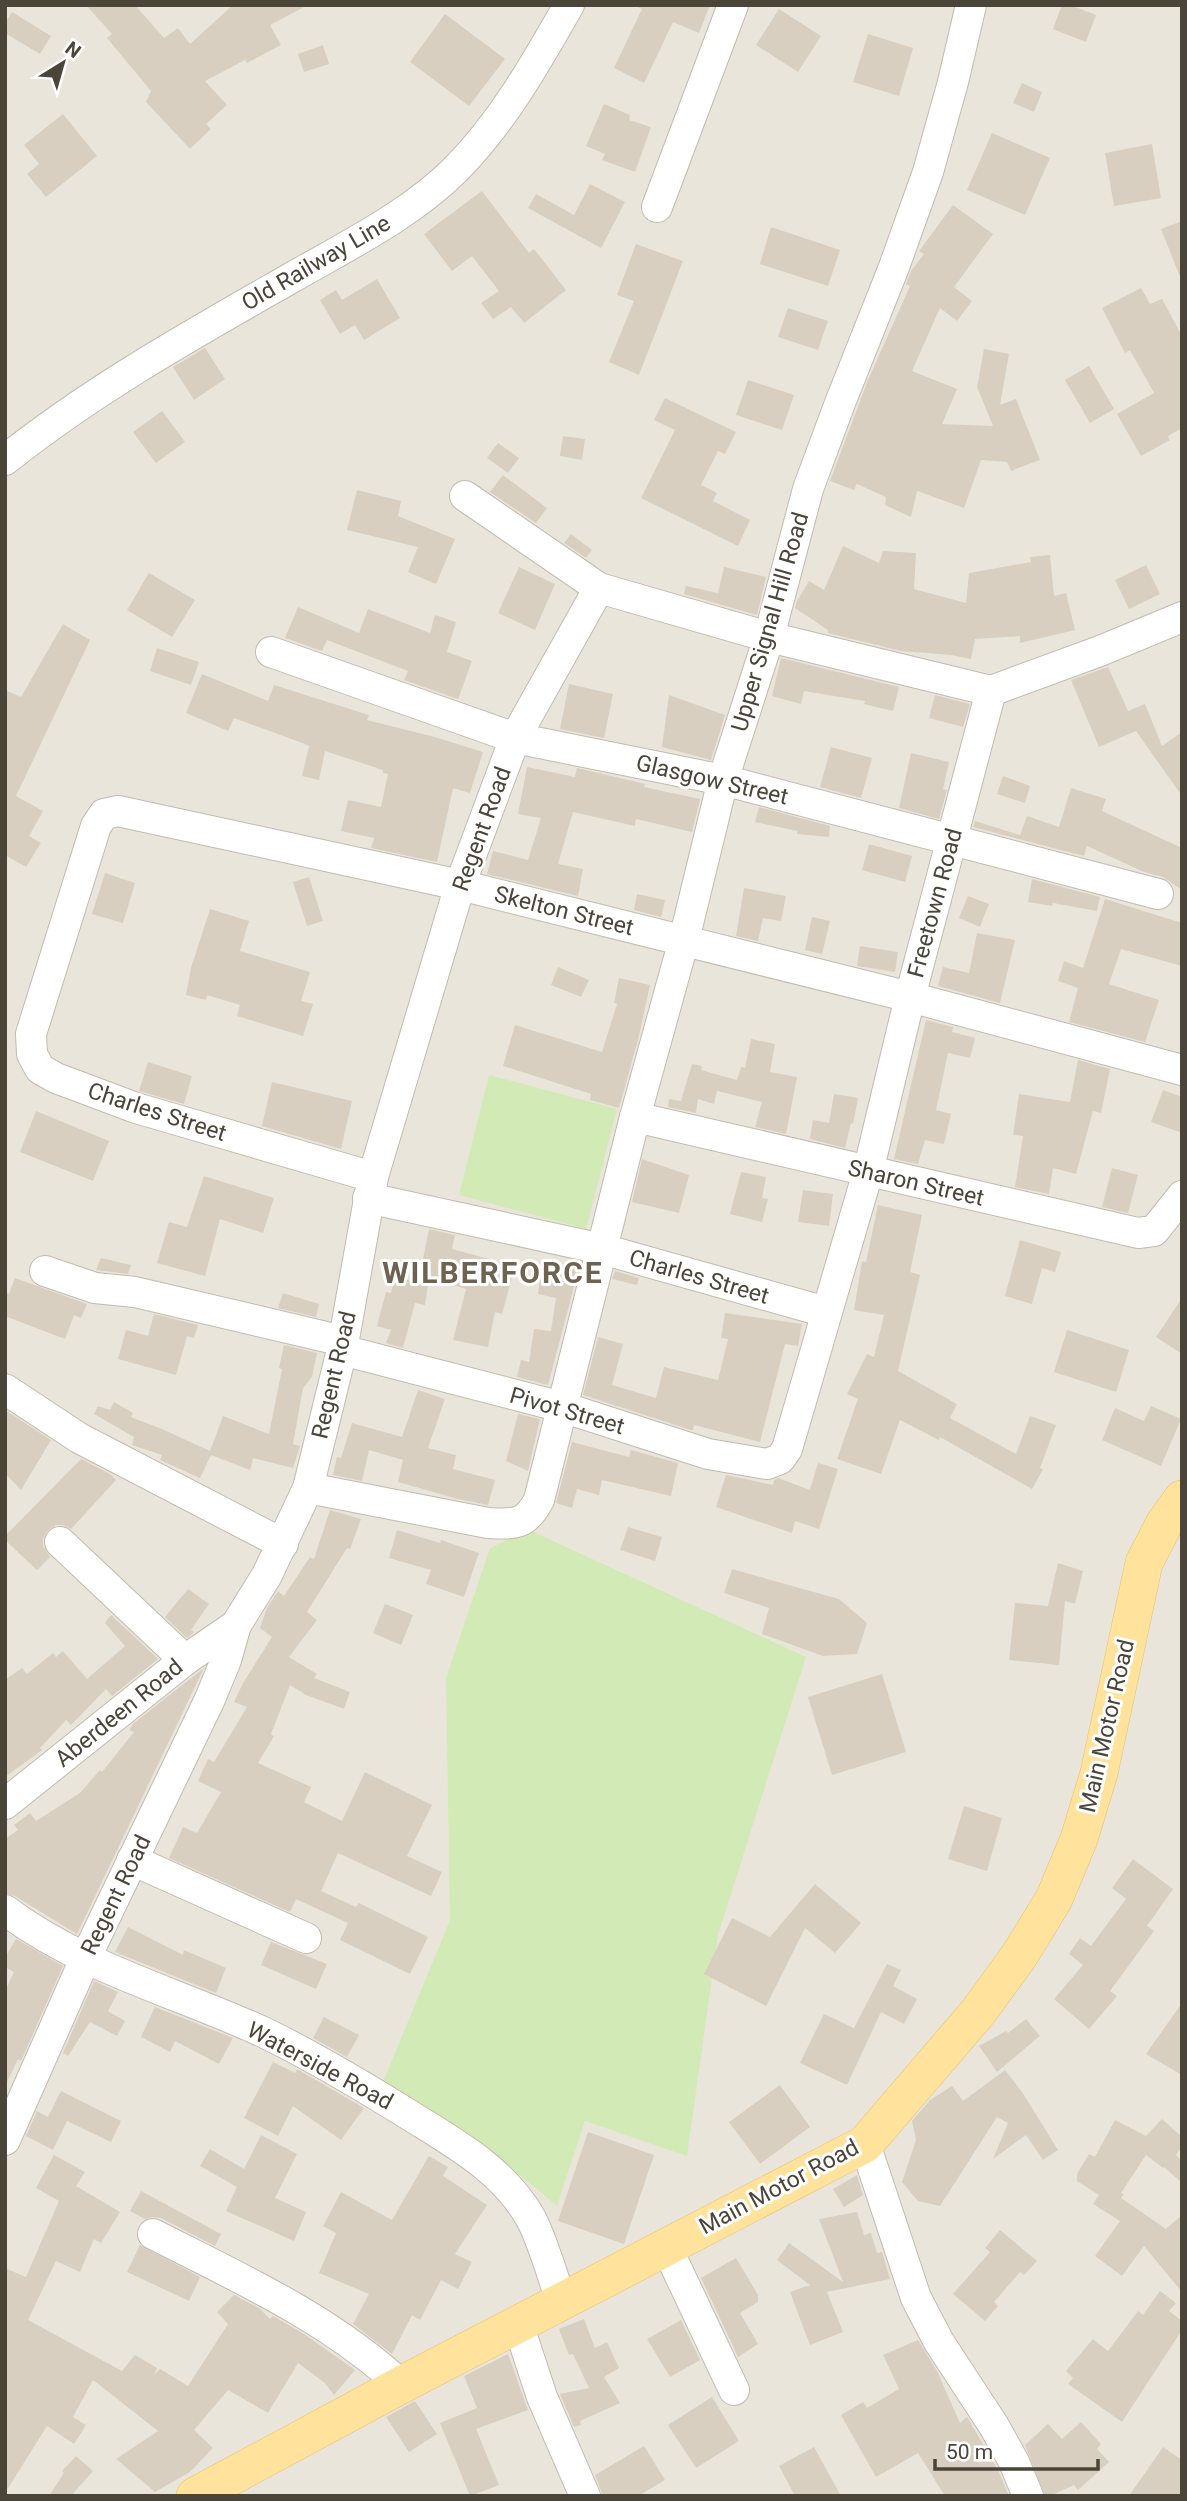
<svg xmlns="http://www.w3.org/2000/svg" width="1187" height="2501" viewBox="0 0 1187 2501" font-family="Roboto,sans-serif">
	<rect width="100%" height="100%" fill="#f6f3ec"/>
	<rect fill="#eae5da" x="5" y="5" width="1177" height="2491"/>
	<g fill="#d2eab5">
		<polygon points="489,1075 617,1109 586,1229 459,1195"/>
		<path d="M529,1530L806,1657L718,1935L687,2156L585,2121L557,2206C501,2157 445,2124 381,2087L450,1920L446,1678L490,1548Z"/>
	</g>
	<g fill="#d8cfc1">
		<polygon points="86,5 135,5 164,38 178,28 190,44 233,5 308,5 270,25 281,45 247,63 245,60 205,81 227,105 206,124 211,129 190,149 146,102 151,91 107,38 112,34"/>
		<polygon points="634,5 710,5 699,33 673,22 644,83 614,68 642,9"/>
		<polygon points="1062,5 1070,5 1096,15 1086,42 1053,29"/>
		<polygon points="779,9 821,36 798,72 756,45"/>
		<polygon points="12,12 51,36 40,54 5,33 5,23"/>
		<polygon points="445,14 505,59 469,106 410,62"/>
		<polygon points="868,34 913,48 899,96 853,82"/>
		<polygon points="323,45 329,64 304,72 298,54"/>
		<polygon points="1022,83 1042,92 1034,112 1013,103"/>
		<polygon points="604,104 630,115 629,120 651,127 635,172 602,160 605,154 586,146"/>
		<polygon points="63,114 97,156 46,197 27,174 39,164 24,145"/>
		<polygon points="992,133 1050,158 1025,215 967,190"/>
		<polygon points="1152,144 1161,198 1114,206 1105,153"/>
		<polygon points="590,184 625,202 601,248 528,208 536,194 574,215"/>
		<polygon points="482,191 529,253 534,249 566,290 524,323 511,307 493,319 481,303 499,291 472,256 452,271 424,234"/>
		<polygon points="953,205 993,234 954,287 972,301 957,321 940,308 912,371 957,389 942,424 993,426 977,387 984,349 1009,354 1000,405 1016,399 1040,460 1011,471 1007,462 981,460 964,508 917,491 911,517 885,505 886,497 857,484 854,490 830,481 868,380 910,286 906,284 911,271 924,254 919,251"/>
		<polygon points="1182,221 1182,278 1181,279 1161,229"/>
		<polygon points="771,227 840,250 828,286 760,264"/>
		<polygon points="636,244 683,261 639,375 609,362 634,301 617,295"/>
		<polygon points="377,279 400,318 364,340 355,325 340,334 320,300 336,290 342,300"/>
		<polygon points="1141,288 1150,304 1162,299 1182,336 1182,428 1168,436 1170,440 1141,456 1117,414 1154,393 1130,350 1125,353 1102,308"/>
		<polygon points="788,308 828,321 818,350 778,337"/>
		<polygon points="205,348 225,379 194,400 173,367"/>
		<polygon points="1089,366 1114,409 1090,423 1065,380"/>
		<polygon points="748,380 794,395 782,430 736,415"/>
		<polygon points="665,398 736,432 725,454 718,451 701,485 717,493 713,501 750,520 738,546 641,498 675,430 654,420"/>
		<polygon points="162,411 185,442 156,463 133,432"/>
		<polygon points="563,436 585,439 582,460 560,456"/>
		<polygon points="498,443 519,458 508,473 487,458"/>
		<polygon points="503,475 547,508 536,523 490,492"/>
		<polygon points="357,490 401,501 398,516 455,539 436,584 408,572 418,547 347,530"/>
		<polygon points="571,534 592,550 586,558 564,543"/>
		<polygon points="843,546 879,563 883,551 916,553 914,589 966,603 969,573 1031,562 1030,557 1050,555 1054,596 1066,593 1075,630 1020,643 1020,636 975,639 971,659 951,655 901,651 828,633 828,630 795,608 797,601 809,581 824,590"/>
		<polygon points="1146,565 1160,594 1129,609 1115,580"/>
		<polygon points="519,567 555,584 535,630 498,613"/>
		<polygon points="724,567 766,577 757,615 684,594 686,586 718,593"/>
		<polygon points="149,573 195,600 172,637 127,610"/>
		<polygon points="298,607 359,633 368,609 430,633 435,615 456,622 447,652 472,661 458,699 404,680 408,671 327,640 322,651 285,638"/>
		<polygon points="63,624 90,640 16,796 43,811 29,836 41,843 26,867 5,855 5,690 21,697"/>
		<polygon points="157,648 199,662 191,685 150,671"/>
		<polygon points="781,658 899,687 893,711 864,704 865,701 804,691 801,704 772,696"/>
		<polygon points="1108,667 1128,711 1145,704 1162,746 1182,732 1182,796 1136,731 1099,747 1071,680"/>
		<polygon points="202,674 268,701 274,685 369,715 367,720 435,737 483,752 470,793 453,788 437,862 371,848 374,838 341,831 348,800 381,807 388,774 383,773 383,770 325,751 319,780 302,776 309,746 305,744 234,718 228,731 186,713"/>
		<polygon points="569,684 613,694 604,738 560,729"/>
		<polygon points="669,695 725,715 711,760 662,747"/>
		<polygon points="935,695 970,704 963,727 929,718"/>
		<polygon points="831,747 872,758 861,798 820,787"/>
		<polygon points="911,753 949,762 943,789 947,790 939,819 899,808"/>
		<polygon points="527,767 575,777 577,768 645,784 644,787 700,799 692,832 636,819 635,826 573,812 558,864 583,869 578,896 487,874 493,851 528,860 541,818 518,814"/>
		<polygon points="1003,776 1030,786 1025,803 997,794"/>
		<polygon points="1071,788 1106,799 1102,811 1182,848 1182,890 1163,877 1144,872 1087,846 1084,856 973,827 975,821 1020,835 1027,816 1059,827"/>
		<polygon points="759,807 830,826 829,837 797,834 797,831 755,822"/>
		<polygon points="869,844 912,856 905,882 862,870"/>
		<polygon points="105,873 135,883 123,923 92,914"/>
		<polygon points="309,877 323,921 307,926 293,882"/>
		<polygon points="1032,879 1100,897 1097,911 1053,903 1052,906 1028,902"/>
		<polygon points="744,888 786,896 781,921 763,918 758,941 736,936"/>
		<polygon points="637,894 665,900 661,917 634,910"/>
		<polygon points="968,896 989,904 980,927 959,918"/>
		<polygon points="1105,899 1182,923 1182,966 1121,949 1109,984 1159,1000 1145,1042 1069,1022 1078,988 1058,981 1064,961 1083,968"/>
		<polygon points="210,909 249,921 240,951 310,972 301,1001 313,1004 303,1036 237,1016 240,1005 207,995 206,1000 186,995 191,968"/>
		<polygon points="812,917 830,921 822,954 805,950"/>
		<polygon points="977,933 1015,940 1000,1003 938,986 943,967 969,973"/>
		<polygon points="860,946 898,952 895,972 857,966"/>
		<polygon points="558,967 589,980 581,997 551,985"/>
		<polygon points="619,978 650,985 638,1040 619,1108 590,1100 591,1094 503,1066 515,1025 602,1052 617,1004 614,1003"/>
		<polygon points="926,1020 953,1027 952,1032 975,1038 970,1058 948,1053 936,1110 951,1114 944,1144 925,1140 918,1164 894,1159"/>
		<polygon points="751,1039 775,1044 770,1072 797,1077 786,1134 755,1127 762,1102 717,1091 714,1104 698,1099 696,1113 668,1107 669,1099 681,1101 692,1064 702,1066 701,1070 737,1080 741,1067 745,1068"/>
		<polygon points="1078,1060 1110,1069 1101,1113 1093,1111 1076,1174 1053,1168 1049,1194 1015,1187 1023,1136 1013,1135 1019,1094 1070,1102"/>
		<polygon points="148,1062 192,1076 184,1104 139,1091"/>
		<polygon points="272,1082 352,1101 341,1149 262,1126"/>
		<polygon points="1163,1090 1182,1097 1182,1133 1151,1122"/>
		<polygon points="834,1094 858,1098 853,1124 851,1123 845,1148 810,1139 813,1120 829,1123"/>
		<polygon points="36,1111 109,1141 93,1181 20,1152"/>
		<polygon points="642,1159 689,1175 679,1213 632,1202"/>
		<polygon points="1112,1168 1138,1175 1128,1213 1102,1207"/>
		<polygon points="741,1172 766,1177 762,1198 768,1199 762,1222 730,1214"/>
		<polygon points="204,1176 274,1198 263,1233 220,1219 205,1276 157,1263 169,1222 187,1227"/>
		<polygon points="803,1190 833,1194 829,1226 798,1222"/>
		<polygon points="878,1205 922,1215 910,1272 920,1275 898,1371 957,1404 950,1418 1016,1454 1030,1416 1056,1425 1040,1468 1043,1469 1032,1489 940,1437 939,1440 900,1420 881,1474 837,1459 858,1399 847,1394 867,1354 874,1357 884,1315 854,1310 862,1261 866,1262"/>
		<polygon points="429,1229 455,1235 452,1249 515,1266 502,1314 495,1312 488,1347 453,1340 466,1289 420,1274"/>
		<polygon points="1020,1240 1061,1252 1055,1272 1042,1268 1032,1304 1005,1296"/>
		<polygon points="101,1258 131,1265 128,1274 96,1270"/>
		<polygon points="542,1261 579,1268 548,1385 517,1377 521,1360 529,1362 534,1329 551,1331 556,1298 538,1294"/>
		<polygon points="615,1271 639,1278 637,1285 612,1279"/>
		<polygon points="395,1276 428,1285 425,1305 415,1303 403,1348 386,1343 391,1330 377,1326 386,1292 391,1293"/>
		<polygon points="15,1278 87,1304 81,1318 74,1315 65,1339 5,1316 5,1292 9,1294"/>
		<polygon points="283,1293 319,1304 316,1317 278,1308"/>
		<polygon points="1182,1298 1182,1354 1156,1337"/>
		<polygon points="725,1313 802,1324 798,1346 785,1344 760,1442 694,1425 693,1430 691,1430 583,1395 598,1337 623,1344 612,1385 656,1398 664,1367 718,1380 728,1339 721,1338"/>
		<polygon points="154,1314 198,1325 194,1338 187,1336 176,1375 118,1359 126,1330 148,1336"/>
		<polygon points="1067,1330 1129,1350 1116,1392 1054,1372"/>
		<polygon points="284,1345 317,1353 312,1377 303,1388 293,1444 300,1446 293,1468 253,1458 250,1470 211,1455 200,1478 160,1460 162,1455 132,1445 134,1437 94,1414 98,1406 110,1410 114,1402 133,1413 131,1417 162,1429 210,1451 223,1416 269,1434 282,1369 279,1368"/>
		<polygon points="418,1390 445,1399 428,1448 456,1455 453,1469 495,1480 488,1505 458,1499 398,1482 403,1460 369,1450 362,1481 333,1475 337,1457 341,1458 352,1423 402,1437"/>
		<polygon points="1151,1406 1181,1419 1161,1466 1102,1440 1115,1408 1144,1421"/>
		<polygon points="5,1410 51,1440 21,1490 5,1473"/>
		<polygon points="518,1414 540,1419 528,1471 506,1461"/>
		<polygon points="572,1442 629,1457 631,1450 678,1463 671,1496 602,1480 599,1495 577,1489 572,1508 556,1503"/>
		<polygon points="81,1459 110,1474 116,1480 71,1529 63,1525 56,1525 47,1531 43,1539 43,1546 50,1557 37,1570 5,1540 5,1536"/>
		<polygon points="818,1463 838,1469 819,1529 795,1521 792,1533 716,1507 726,1475 773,1485 774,1480 778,1478 810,1490"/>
		<polygon points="330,1510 361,1519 350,1549 347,1548 307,1612 317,1620 289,1657 317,1674 314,1678 350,1692 344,1709 306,1695 290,1685 271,1734 274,1736 258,1763 311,1787 304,1802 342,1821 365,1772 432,1805 407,1856 442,1872 431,1896 338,1853 321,1891 356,1907 359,1903 428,1937 410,1974 340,1940 348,1923 296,1899 290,1912 169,1858 183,1827 197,1833 221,1792 198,1781 208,1759 214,1762 247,1707 234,1702 243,1683 272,1637 260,1628 267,1608 278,1591 284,1596 310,1557 314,1559"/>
		<polygon points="628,1527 662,1537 655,1561 620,1550"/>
		<polygon points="397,1530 440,1543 441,1540 479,1553 464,1597 426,1584 431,1570 389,1558"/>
		<polygon points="1058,1563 1083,1571 1075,1604 1065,1601 1059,1665 1009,1660 1015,1603 1048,1606"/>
		<polygon points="732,1569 839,1599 867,1623 857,1654 823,1656 762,1634 769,1608 724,1593"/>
		<polygon points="188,1589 209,1604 191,1630 194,1632 187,1638 165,1617"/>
		<polygon points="385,1604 413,1615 401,1645 373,1633"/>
		<polygon points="111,1615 158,1659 112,1696 106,1689 71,1725 66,1720 40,1748 42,1750 5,1777 5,1680 22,1668 27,1674 53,1653 56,1657 63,1651 87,1679 125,1646 105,1623"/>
		<polygon points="204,1668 77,1934 15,1896 5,1893 5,1839 18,1830 14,1825 30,1813 36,1821 80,1793 100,1770 102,1772 134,1732 129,1730 134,1723"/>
		<polygon points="882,1674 906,1752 832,1775 808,1697"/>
		<polygon points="964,1806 1002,1818 987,1871 948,1859"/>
		<polygon points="1133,1859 1173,1889 1147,1926 1154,1931 1110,1991 1117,1996 1089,2029 1054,1999 1083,1965 1069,1954 1080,1938 1091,1946 1126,1899 1112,1888"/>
		<polygon points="815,1884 861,1923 835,1953 805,1928 766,2006 704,1974 732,1918 770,1937"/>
		<polygon points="128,1927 183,1955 184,1950 226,1968 216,1993 115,1952"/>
		<polygon points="16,1939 63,1966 21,2061 18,2059 5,2086 5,1991 14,1972 5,1967 5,1957"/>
		<polygon points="271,1942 327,1964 316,1989 261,1965"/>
		<polygon points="887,1964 901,1970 893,1986 917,1999 904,2024 881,2012 847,2085 800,2063 824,2014 854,2028"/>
		<polygon points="94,1981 118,1992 108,2011 125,2021 117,2036 90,2022 68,2056 63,2053"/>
		<polygon points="1182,2003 1182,2075 1146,2054"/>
		<polygon points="155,2007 233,2038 219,2064 175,2041 170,2052 141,2037"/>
		<polygon points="324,2017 359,2035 347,2057 313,2038"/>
		<polygon points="1026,2019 1040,2036 997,2072 979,2046 1006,2031 1008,2033"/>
		<polygon points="273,2062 295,2073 297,2069 364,2108 341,2140 293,2106 278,2136 244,2118"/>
		<polygon points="1005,2070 1022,2092 1058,2150 1043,2160 1026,2135 993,2159 1008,2123 997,2117 940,2206 918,2201 902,2182 916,2140 912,2121 930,2100 952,2086 963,2101"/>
		<polygon points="780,2085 810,2127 760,2164 729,2122"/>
		<polygon points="61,2091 121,2121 111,2142 67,2121 53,2150 26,2136 37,2111 48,2117"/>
		<polygon points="1162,2119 1182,2137 1182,2147 1176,2155 1182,2162 1182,2183 1164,2167 1163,2168 1146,2155 1121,2193 1124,2194 1121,2198 1166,2229 1182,2215 1182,2292 1144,2246 1122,2276 1095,2256 1120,2221 1093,2204 1099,2195 1077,2181 1077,2174 1089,2154 1095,2157 1115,2120 1146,2136"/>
		<polygon points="588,2132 654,2155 624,2244 558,2221"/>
		<polygon points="261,2135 297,2154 275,2198 306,2212 294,2241 226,2211 237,2187 200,2166 210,2149 244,2169"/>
		<polygon points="54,2155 85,2172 76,2186 120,2212 101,2243 94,2239 80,2272 56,2261 28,2320 122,2371 135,2355 157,2368 154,2375 160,2369 188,2386 228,2324 217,2312 234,2295 259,2308 270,2319 273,2316 304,2334 355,2370 334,2395 325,2383 298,2363 268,2413 228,2390 194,2430 213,2448 190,2472 155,2492 116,2459 158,2431 93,2380 73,2417 86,2425 74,2444 47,2426 5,2493 5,2268 26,2277 59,2201 36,2188"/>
		<polygon points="429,2156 448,2167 443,2176 487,2205 455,2254 472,2262 458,2289 441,2280 420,2320 412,2315 392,2354 353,2324 369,2294 319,2273 336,2233 323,2226 341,2192 392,2220"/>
		<polygon points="857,2175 863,2195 844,2207 833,2189"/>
		<polygon points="141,2191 221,2234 215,2246 161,2218 153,2217 145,2219 130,2211"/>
		<polygon points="857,2212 864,2235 871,2233 877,2253 882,2252 890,2279 827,2292 843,2332 810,2345 790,2292 810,2285 777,2260 789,2243 843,2282 819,2219"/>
		<polygon points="1000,2230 1037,2261 1024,2275 1020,2272 994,2302 998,2306 985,2321 953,2294 990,2252 985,2248"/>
		<polygon points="140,2245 200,2277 189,2301 127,2272"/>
		<polygon points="736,2258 758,2295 758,2302 740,2313 758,2344 738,2357 701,2278"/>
		<polygon points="1160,2291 1176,2303 1169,2311 1182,2321 1182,2330 1122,2422 1068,2384 1073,2378 1066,2371 1093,2339 1108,2351 1138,2311 1143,2315"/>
		<polygon points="584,2319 595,2348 607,2342 619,2368 604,2377 620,2403 580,2421 581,2425 574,2427 560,2394 589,2388 573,2354 569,2355 559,2329"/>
		<polygon points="681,2320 700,2360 670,2377 647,2339"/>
		<polygon points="918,2340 937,2371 960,2423 967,2417 998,2470 1009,2496 945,2496 918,2453 876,2477 841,2415 863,2402 867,2408 899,2389 883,2355"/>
		<polygon points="508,2354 528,2410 476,2429 499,2485 470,2496 440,2423 477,2408 464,2376"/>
		<polygon points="712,2397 739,2441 696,2468 668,2425"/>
		<polygon points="415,2401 437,2434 409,2452 386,2417"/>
		<polygon points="1081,2422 1101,2444 1097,2449 1109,2462 1078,2490 1074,2485 1050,2496 1045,2496 1025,2445 1048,2424 1062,2439"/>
		<polygon points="644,2446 665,2480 638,2496 603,2496 595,2475"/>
		<polygon points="814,2447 841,2496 795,2496 779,2466"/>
		<polygon points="1163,2447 1182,2460 1182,2496 1129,2496"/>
		<polygon points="76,2456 93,2471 71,2496 49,2496 64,2473 62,2471"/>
	</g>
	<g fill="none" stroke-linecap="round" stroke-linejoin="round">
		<g stroke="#c2bbae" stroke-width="32">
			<g id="minor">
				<polyline points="657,207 733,5"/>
				<path d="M5,460C94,389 193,334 291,278C345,247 410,215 455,170C502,123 536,63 569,5"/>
				<polyline points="465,496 599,588 769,637 991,691"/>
				<polyline points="271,652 515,738 723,780 1158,894"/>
				<polyline points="635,1117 1138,1233 1154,1231 1182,1196"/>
				<polyline points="373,1177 136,1108 56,1078 40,1069 32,1054 31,1034 96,826 104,814 118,811 141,816 460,885 910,997 1182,1070"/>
				<polyline points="368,1198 602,1249 826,1312"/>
				<polyline points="45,1271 95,1288 135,1292 343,1341"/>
				<polyline points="342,1350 562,1407 708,1454 767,1464 780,1459 787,1449 868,1172 910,997 991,691 1100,651 1182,617"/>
				<polyline points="5,1389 79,1438 283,1544"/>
				<path d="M308,1488L488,1523C515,1524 525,1526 539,1500L635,1117L684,940L723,780L769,637L808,489L840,403L894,267L928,172L953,82L971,5"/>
				<polyline points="60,1542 185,1660"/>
				<polyline points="5,1804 185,1660 236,1625"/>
				<polyline points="132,1860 306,1938"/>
				<path d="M5,1910C82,1968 176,1992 263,2032C317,2058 368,2089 419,2121C461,2147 505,2173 530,2217C542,2238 553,2277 561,2301"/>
				<polyline points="5,2140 85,1959 210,1699 226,1660 236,1625 267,1575 308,1488 342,1350 373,1177 460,885 515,738 599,588"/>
				<polyline points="865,2144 916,2298 939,2342 994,2426 1014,2462 1028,2496"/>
				<path d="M153,2234C239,2278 329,2318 401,2385"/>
				<polyline points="666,2246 734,2390"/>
				<polyline points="518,2324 542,2397 585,2496"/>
			</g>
		</g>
		<g stroke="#e6c16a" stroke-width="38">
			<polyline id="major" points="195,2496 401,2385 865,2144 979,2011 1019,1956 1054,1899 1079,1839 1099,1773 1144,1563 1164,1524 1182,1499"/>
		</g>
		<use href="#minor" stroke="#fff" stroke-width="30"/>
		<use href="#major" stroke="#ffe39c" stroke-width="37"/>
	</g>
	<g text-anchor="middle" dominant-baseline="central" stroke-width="6" stroke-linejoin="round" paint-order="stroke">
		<g font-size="23" fill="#4b4439" stroke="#fff">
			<text transform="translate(316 263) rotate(-30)">Old Railway Line</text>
			<text transform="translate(770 622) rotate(-74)">Upper Signal Hill Road</text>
			<text transform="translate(712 780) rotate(13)">Glasgow Street</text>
			<text transform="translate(482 829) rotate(-70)">Regent Road</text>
			<text transform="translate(935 903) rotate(-75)">Freetown Road</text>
			<text transform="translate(564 911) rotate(14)">Skelton Street</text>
			<text transform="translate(157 1112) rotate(18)">Charles Street</text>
			<text transform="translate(916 1183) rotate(13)">Sharon Street</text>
			<text transform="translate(699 1277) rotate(16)">Charles Street</text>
			<text transform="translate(334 1375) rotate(-77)">Regent Road</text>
			<text transform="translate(567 1411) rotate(16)">Pivot Street</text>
			<text transform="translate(119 1713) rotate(-39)">Aberdeen Road</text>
			<text transform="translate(1107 1726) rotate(-77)">Main Motor Road</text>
			<text transform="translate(116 1895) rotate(-64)">Regent Road</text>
			<text transform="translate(320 2066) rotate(28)">Waterside Road</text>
			<text transform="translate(779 2187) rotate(-28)">Main Motor Road</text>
		</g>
		<g font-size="30" font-weight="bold" letter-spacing="2" fill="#6e6250" stroke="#fff">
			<text x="493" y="1272">WILBERFORCE</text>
		</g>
	</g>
	<rect width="1187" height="2501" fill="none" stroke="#4b4439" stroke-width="14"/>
	<g transform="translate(63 63) rotate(37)" stroke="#ffffff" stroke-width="5" paint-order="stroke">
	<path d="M0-5L12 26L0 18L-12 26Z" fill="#4b4439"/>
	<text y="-10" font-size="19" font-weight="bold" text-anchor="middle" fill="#4b4439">N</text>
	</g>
	<path d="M935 2459v10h163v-10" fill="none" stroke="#4b4439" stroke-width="3.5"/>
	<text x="946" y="2459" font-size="21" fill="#4b4439" stroke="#ffffff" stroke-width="5" paint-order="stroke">50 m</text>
</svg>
